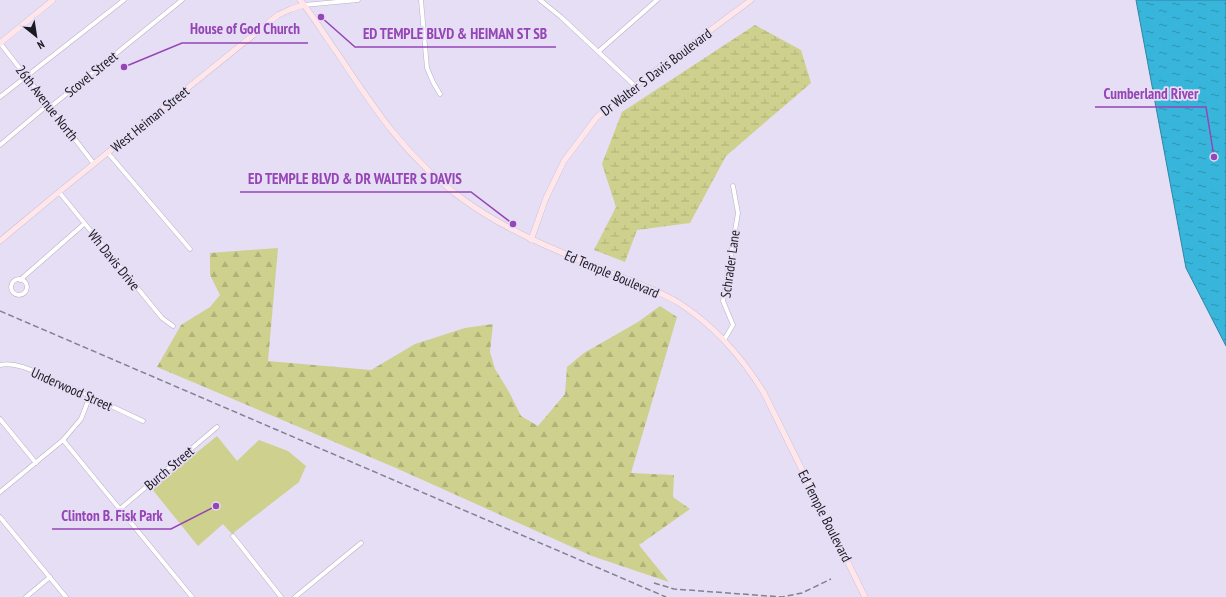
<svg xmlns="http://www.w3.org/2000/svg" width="1226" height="597" viewBox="0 0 1226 597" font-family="'PT Sans Narrow',sans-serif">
	<defs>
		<pattern id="forest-firs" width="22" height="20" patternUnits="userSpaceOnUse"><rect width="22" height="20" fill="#ced08d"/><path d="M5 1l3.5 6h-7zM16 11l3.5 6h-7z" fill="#b0b279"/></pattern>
		<pattern id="wetland-marsh" width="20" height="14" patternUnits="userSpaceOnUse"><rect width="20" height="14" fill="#ced08d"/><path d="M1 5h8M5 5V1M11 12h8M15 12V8" fill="none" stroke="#b0b279"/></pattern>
		<pattern id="water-ripples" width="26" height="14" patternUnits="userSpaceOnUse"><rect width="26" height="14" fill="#38b5db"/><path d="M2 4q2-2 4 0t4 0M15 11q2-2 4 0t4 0" fill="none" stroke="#2e92b1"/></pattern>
	</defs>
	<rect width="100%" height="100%" fill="#e6def5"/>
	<polygon fill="url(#forest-firs)" points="278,248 268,361 371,370 415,344 465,328 493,324 490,352 495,369 509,392 521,416 538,426 565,394 567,367 584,353 638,322 660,306 677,317 631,473 674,475 673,497 690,509 639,545 669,582 592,556 396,468 157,367 181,325 210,307 220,295 210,275 210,253"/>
	<polygon fill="url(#wetland-marsh)" points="755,25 801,50 811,83 726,156 690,223 637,230 625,262 594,250 616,207 602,164 622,112"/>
	<polygon fill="#ced08d" points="217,436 237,461 259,440 288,451 306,466 299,482 232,534 223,524 198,546 152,489"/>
	<polygon fill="url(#water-ripples)" stroke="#3086a3" points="1136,0 1226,0 1226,346 1186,268"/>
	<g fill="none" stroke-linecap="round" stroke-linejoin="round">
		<g stroke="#b8b0c6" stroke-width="5">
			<g id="street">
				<polyline points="421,0 427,68 433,82 440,94"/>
				<polyline points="540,0 561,17 635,86"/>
				<polyline points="304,5 358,0"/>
				<path d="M0,43C31,83 63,123 94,164"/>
				<polyline points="599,51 657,0"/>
				<polyline points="0,97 124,0"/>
				<polyline points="0,145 44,108 54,104 182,0"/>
				<polyline points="108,153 190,249"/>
				<polyline points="59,192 162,318 173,326"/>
				<circle cx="19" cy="287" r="8"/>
				<polyline points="20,280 84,224"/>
				<polyline points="724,340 733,325 723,301 738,213 733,186"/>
				<path d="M0,365C19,361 41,375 58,382C87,394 115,408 143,421"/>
				<polyline points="0,419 36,463"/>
				<polyline points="63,440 192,597"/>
				<polyline points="0,492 63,440 81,419 90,396"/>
				<polyline points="120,509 217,427"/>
				<polyline points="0,517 66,597"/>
				<polyline points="233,536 281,597"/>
				<polyline points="26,597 50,577"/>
				<polyline points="295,597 361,543"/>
			</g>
		</g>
		<g stroke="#b8b0c6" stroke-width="6">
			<g id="secondary">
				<path d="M300,0C314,17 325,36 338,54C375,110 408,160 464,200C507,231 555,250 604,270C629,280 656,289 679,303C715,326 742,357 764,393L865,597"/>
				<polyline points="0,43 53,0"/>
				<polyline points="531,240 546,198 564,161 597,117 635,86 751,0"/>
				<polyline points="0,241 59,192 278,15 291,9 304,5"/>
			</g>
		</g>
		<use href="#street" stroke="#fff" stroke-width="4"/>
		<use href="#secondary" stroke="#fee6ea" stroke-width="5.5"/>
		<g stroke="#85808f" stroke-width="1.5" stroke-dasharray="6 3" stroke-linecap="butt">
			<polyline points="0,311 666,597"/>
			<polyline points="654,583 674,589 782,597 802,593 831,579"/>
		</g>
	</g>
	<g text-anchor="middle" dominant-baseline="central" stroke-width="3.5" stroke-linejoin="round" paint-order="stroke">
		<g font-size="14" fill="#1c1921" stroke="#e6def5">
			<text transform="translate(656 72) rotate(-37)">Dr Walter S Davis Boulevard</text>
			<text transform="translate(91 74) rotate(-39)">Scovel Street</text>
			<text transform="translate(47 103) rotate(52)">26th Avenue North</text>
			<text transform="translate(150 119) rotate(-39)">West Heiman Street</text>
			<text transform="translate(114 260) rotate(51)">Wh Davis Drive</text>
			<text transform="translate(730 264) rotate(-82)">Schrader Lane</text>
			<text transform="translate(612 274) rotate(23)">Ed Temple Boulevard</text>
			<text transform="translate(72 389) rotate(24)">Underwood Street</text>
			<text transform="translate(169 468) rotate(-40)">Burch Street</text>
			<text transform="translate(825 516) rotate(63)">Ed Temple Boulevard</text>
		</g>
	</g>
	<path fill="none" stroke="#9545b5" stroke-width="1.5" d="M124 67L182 43H308M321 17L355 47H556M1214 157L1206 107H1095M513 224L471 192H240M216 506L171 529H52"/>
	<g fill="#9545b5" stroke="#e6def5" stroke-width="1.5">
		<circle cx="124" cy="67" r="4"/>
		<circle cx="321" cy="17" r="4"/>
		<circle cx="1214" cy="157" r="4"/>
		<circle cx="513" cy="224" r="4"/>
		<circle cx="216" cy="506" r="4"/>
	</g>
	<g font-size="15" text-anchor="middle" font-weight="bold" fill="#9545b5" stroke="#e6def5" stroke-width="3.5" stroke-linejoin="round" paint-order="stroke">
		<text x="245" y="34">House of God Church</text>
		<text x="455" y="39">ED TEMPLE BLVD &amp; HEIMAN ST SB</text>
		<text x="1151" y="99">Cumberland River</text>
		<text x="355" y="184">ED TEMPLE BLVD &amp; DR WALTER S DAVIS</text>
		<text x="112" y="521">Clinton B. Fisk Park</text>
	</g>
	<g transform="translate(36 36) rotate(150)" stroke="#e6def5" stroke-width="3" paint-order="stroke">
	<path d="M0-3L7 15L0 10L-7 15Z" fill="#1c1921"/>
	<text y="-6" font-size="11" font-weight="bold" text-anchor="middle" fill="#1c1921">N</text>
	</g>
</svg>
